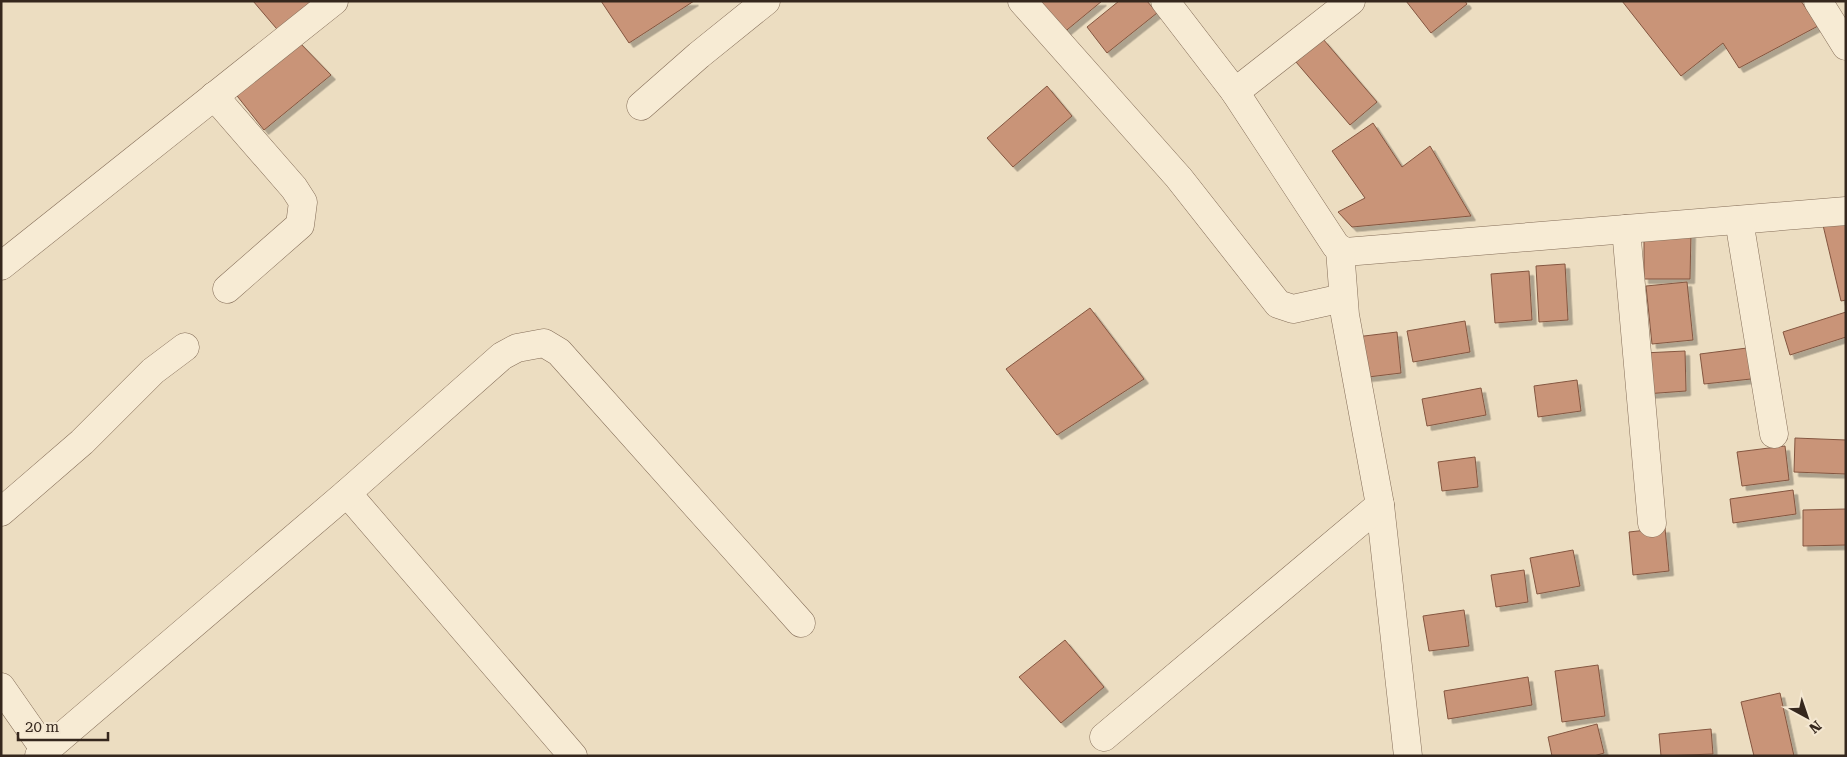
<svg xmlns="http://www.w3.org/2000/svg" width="1847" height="757" viewBox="0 0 1847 757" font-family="'Roboto Serif',serif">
	<defs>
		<filter id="shadow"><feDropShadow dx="4.5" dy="4.5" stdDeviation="0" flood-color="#0004"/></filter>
	</defs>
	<rect width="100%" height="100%" fill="#ecddc1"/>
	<g fill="#c99478" stroke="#845640" filter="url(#shadow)">
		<polygon points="253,1 324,1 282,35"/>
		<polygon points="601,1 694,1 629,43"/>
		<polygon points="1043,1 1102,1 1062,34 1038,5"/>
		<polygon points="1119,1 1147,1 1157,13 1107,53 1087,27"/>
		<polygon points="1406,1 1465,1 1467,4 1431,33"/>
		<polygon points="1622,1 1801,1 1818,26 1739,68 1723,43 1681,76"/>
		<polygon points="1323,39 1377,102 1350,125 1296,62"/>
		<polygon points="298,41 331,75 264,130 234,92"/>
		<polygon points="1047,86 1072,116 1013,167 987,138"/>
		<polygon points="1373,123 1402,167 1430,146 1471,216 1352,227 1338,212 1365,198 1332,151"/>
		<polygon points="1846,219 1846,300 1841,301 1822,221"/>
		<polygon points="1644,233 1691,233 1690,279 1644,279"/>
		<polygon points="1565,264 1568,320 1539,322 1536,266"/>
		<polygon points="1529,271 1532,320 1495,323 1491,274"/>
		<polygon points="1687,282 1693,340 1652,344 1646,286"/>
		<polygon points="1090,308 1144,379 1057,435 1006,369"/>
		<polygon points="1846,312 1846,337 1790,355 1783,332"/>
		<polygon points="1465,321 1470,352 1413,362 1407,331"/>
		<polygon points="1397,332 1401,373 1360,378 1356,337"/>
		<polygon points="1747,348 1751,379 1704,384 1700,354"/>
		<polygon points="1685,351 1686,391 1645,394 1643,353"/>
		<polygon points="1577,380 1581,411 1538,417 1534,386"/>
		<polygon points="1481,388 1486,415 1427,426 1422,399"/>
		<polygon points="1795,438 1846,440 1846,474 1794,472"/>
		<polygon points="1785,446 1789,480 1742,486 1737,452"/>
		<polygon points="1475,457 1478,487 1442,491 1438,462"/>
		<polygon points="1793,490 1796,514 1733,523 1730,499"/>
		<polygon points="1846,509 1846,545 1803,546 1803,510"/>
		<polygon points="1665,528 1669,571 1633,575 1629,532"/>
		<polygon points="1573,550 1580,586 1537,594 1530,558"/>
		<polygon points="1524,570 1528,602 1496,607 1491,575"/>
		<polygon points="1464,610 1469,646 1429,651 1423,616"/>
		<polygon points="1065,640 1104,687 1061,723 1019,677"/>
		<polygon points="1598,665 1605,716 1562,722 1555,671"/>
		<polygon points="1528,677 1532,705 1448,719 1444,691"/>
		<polygon points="1780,693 1794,756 1754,756 1741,702"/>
		<polygon points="1597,724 1604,753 1594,756 1552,756 1548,737"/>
		<polygon points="1711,729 1713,754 1661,756 1659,734"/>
	</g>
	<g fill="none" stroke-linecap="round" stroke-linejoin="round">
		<g stroke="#856e59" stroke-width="29">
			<g id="street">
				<polyline points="1022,1 1179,178 1278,304 1293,309 1343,298"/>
				<polyline points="1165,1 1235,92 1336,246 1345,252 1846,211"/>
				<polyline points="1818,1 1846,46"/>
				<polyline points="1235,92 1351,1"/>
				<polyline points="214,96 294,188 303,202 300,225 227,289"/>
				<polyline points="641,106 699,55 766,1"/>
				<polyline points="1739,220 1774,434"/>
				<polyline points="1626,229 1652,523"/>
				<polyline points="1340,250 1345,315 1380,505 1408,756"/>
				<polyline points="1,266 334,1"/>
				<polyline points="347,493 573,756"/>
				<polyline points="1,512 82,442 153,371 185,347"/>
				<polyline points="1,687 45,750"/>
				<polyline points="1104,737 1380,505"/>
				<polyline points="39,756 347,493 502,356 517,348 544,343 559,352 801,623"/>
			</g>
		</g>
		<use href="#street" stroke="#f7ebd4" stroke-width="28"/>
	</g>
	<rect width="1847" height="757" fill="none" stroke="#35271d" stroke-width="5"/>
	<g transform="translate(1807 717) rotate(140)" stroke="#f4e7d1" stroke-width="4" paint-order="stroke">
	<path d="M0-4L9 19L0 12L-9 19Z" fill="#35271d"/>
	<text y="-8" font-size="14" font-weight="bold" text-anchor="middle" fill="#35271d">N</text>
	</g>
	<path d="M18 732v8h90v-8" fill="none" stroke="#35271d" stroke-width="2.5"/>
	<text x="25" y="732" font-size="15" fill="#35271d" stroke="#f4e7d1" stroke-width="4" paint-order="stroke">20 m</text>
</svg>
